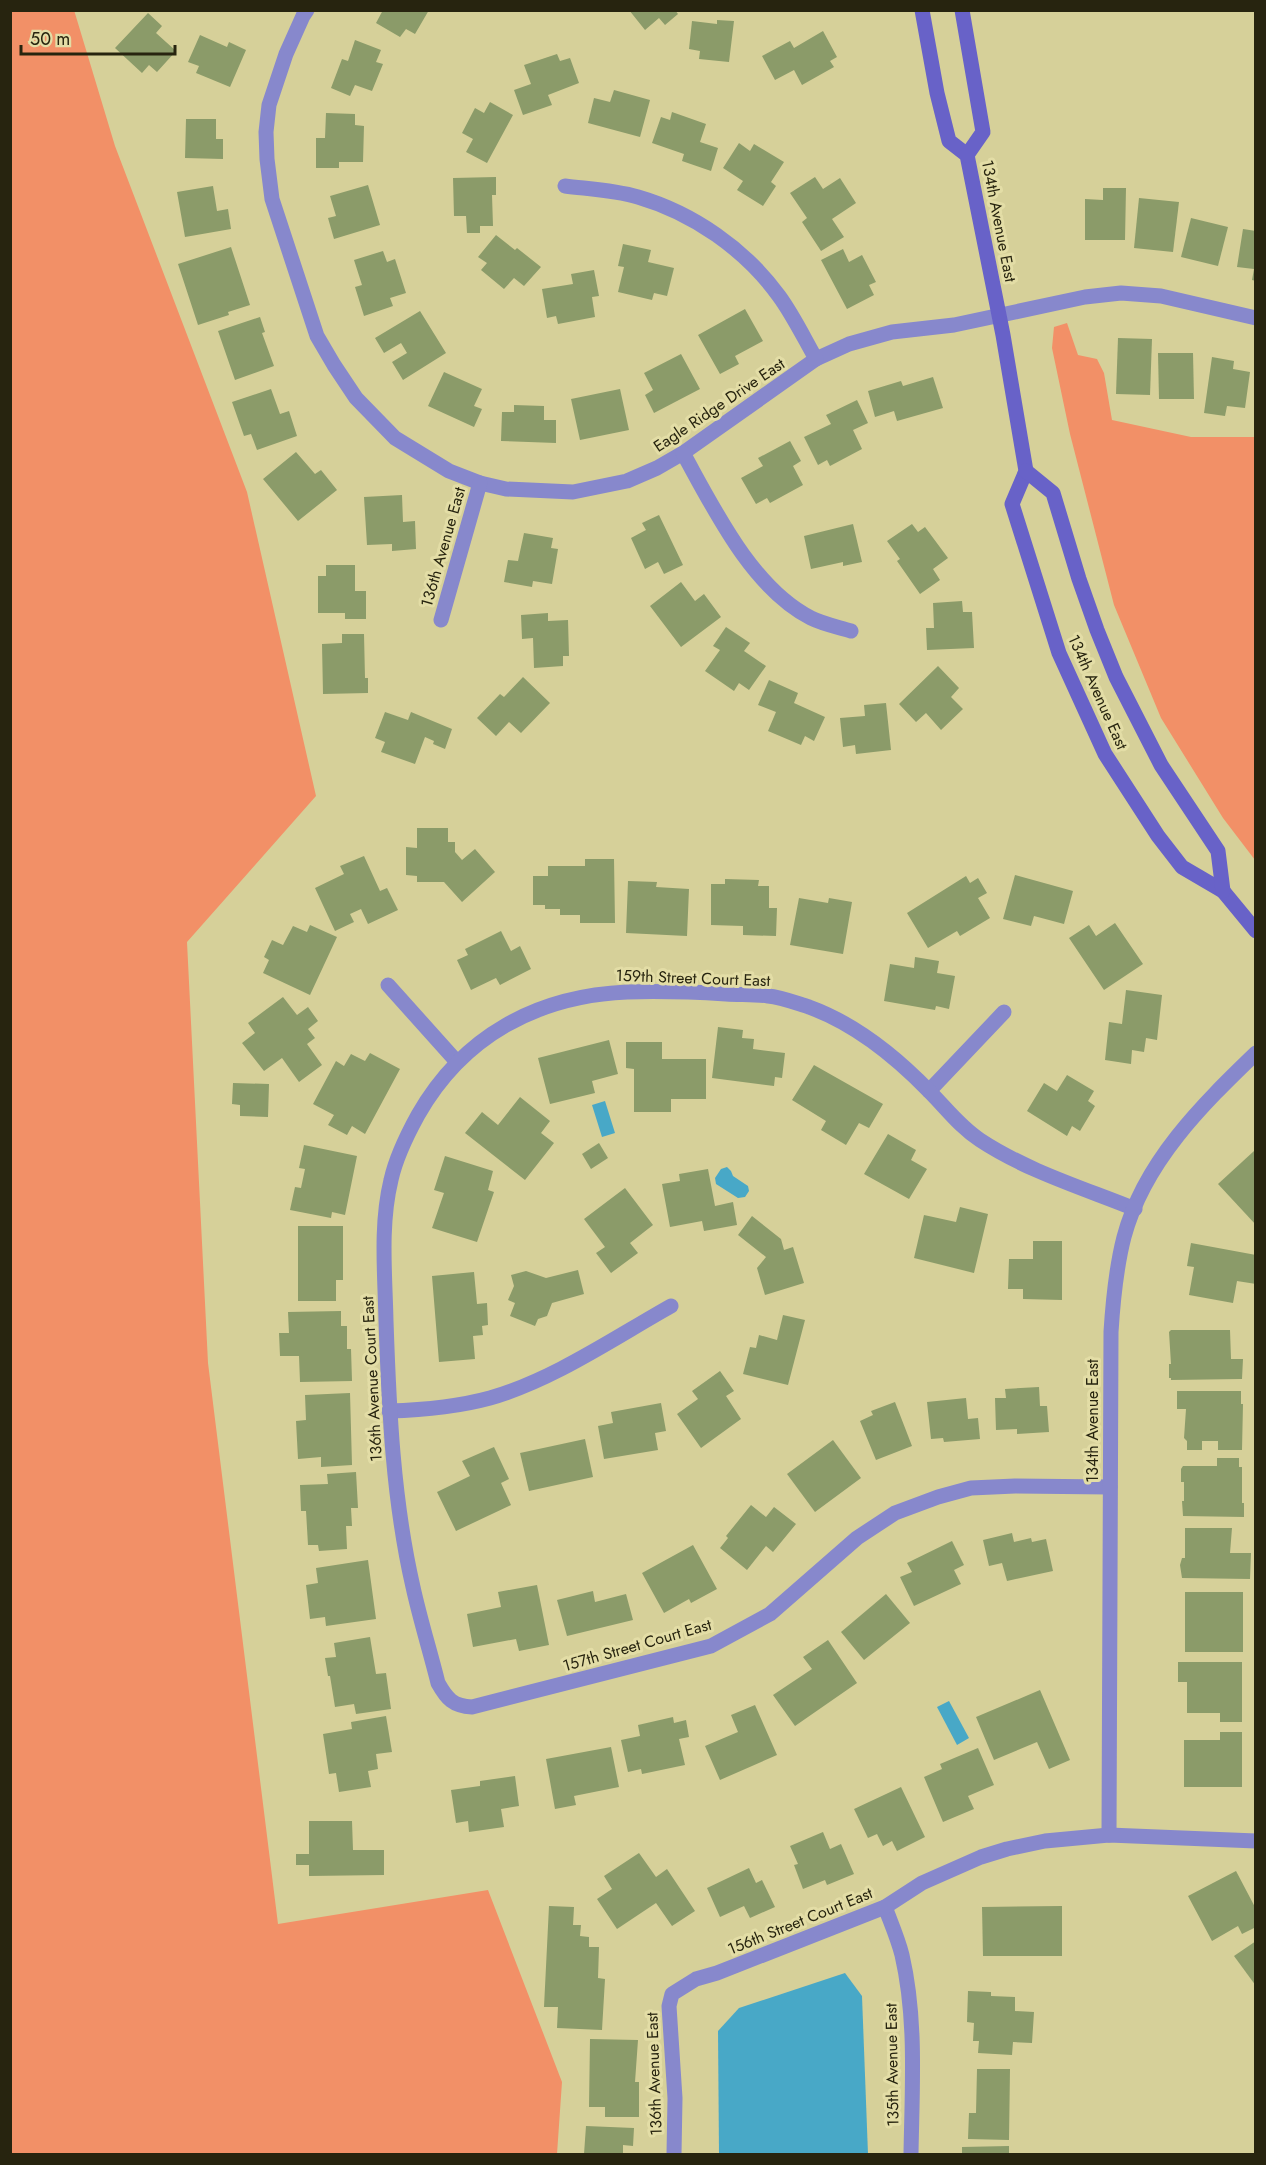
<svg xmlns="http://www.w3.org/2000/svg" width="1266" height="2165" viewBox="0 0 1266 2165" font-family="Jost,sans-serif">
	<rect width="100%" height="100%" fill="#d6d099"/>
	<g fill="#f29067">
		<polygon points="74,10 115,146 247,492 316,796 187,942 208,1363 278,1924 488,1890 562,2082 557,2154 11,2154 10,11"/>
		<polygon points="1067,323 1078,355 1097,359 1104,373 1112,420 1191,437 1255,437 1255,860 1223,818 1161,718 1114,605 1070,434 1052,348 1054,327"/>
	</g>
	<g fill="#48a8c7">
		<polygon points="605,1101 615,1133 602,1137 592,1105"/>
		<polygon points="727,1167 731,1171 733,1176 748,1186 749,1191 745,1197 738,1198 716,1184 715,1178 721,1169"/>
		<polygon points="949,1701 969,1738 957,1745 937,1707"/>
		<polygon points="845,1973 862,1996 868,2154 719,2154 718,2031 739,2008"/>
	</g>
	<g fill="#8b9b69">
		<polygon points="383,10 429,10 415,34 406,29 400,37 376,23"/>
		<polygon points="629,10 675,10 678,14 665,25 659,18 645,30"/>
		<polygon points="148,13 162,26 156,33 176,51 157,72 149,65 142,73 115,48"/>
		<polygon points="717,20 734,21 729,62 699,59 700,51 689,49 692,21 717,24"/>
		<polygon points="823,31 837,57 830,61 834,67 802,85 794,70 775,80 762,56 790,41 794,48"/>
		<polygon points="200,35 227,47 229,42 246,50 230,87 196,73 199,66 188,62"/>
		<polygon points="355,40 381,50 376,62 383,64 372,91 355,85 350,96 331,88 342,59 348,61"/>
		<polygon points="557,54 560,61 570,58 579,83 548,95 552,105 523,115 514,90 531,84 524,65"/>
		<polygon points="614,90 650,100 640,137 588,123 594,98 610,102"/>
		<polygon points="490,102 513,115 487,163 466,152 473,139 462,133 475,108 484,113"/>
		<polygon points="672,112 706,124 700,142 718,148 711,171 682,161 684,154 652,143 661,117 670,120"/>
		<polygon points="326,113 355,114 355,125 364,126 363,162 339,162 339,168 316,168 316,138 325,138"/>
		<polygon points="186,119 216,119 216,139 223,139 223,159 185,158"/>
		<polygon points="739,143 750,151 754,144 784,162 771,182 776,186 763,206 737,190 743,181 723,168"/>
		<polygon points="496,177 496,195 492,195 493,226 480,226 480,233 467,233 466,216 454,216 453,178"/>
		<polygon points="815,177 823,189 840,178 856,203 832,219 844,237 821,251 802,222 807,218 790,193"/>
		<polygon points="368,185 380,225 334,239 328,218 336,216 330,196"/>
		<polygon points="213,186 217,211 228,209 231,229 185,237 177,192"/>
		<polygon points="1103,188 1126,188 1125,240 1085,240 1085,199 1103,200"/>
		<polygon points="1139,198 1179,202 1173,252 1134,248"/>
		<polygon points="1191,218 1228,227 1218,266 1181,257"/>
		<polygon points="1243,229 1256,231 1256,281 1252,280 1254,269 1237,267"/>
		<polygon points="496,235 515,250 517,248 541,267 524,286 514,278 504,289 481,270 487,263 478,257"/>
		<polygon points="623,244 651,250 648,262 674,268 667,296 654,293 652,300 618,292 624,267 618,266"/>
		<polygon points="231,247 250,305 228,312 229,315 198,325 178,264"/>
		<polygon points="843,249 849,262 862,255 876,282 869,285 874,295 847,309 821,260"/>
		<polygon points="383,251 387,262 395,259 406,293 390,298 393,306 364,316 355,287 362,285 354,260"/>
		<polygon points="594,270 599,296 592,297 595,317 558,324 556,316 547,318 542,289 573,284 571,274"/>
		<polygon points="745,309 763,341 735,356 739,364 720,374 698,335"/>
		<polygon points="420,311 446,353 403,380 392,362 407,353 401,343 384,353 375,338"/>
		<polygon points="260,317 265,332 262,333 274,366 235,380 218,331"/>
		<polygon points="1118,338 1152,339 1150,395 1116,394"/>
		<polygon points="1158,353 1193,353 1194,399 1159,399"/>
		<polygon points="681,354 700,389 654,413 645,395 653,390 644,373"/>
		<polygon points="1212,357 1234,361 1233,369 1250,372 1245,408 1227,406 1225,416 1204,413"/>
		<polygon points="444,372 482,389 474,406 482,409 474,427 428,406"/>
		<polygon points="933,377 943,408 897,421 894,411 875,417 868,391 901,381 903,386"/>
		<polygon points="271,389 280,414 289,411 297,436 257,450 251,434 244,436 232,402"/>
		<polygon points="620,389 629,430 580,440 571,399"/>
		<polygon points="857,400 868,423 853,430 862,449 830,466 827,460 818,465 804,437 831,424 826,415"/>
		<polygon points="514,405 544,406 544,420 556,420 556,443 501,441 502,412 514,412"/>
		<polygon points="790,441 801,461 793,466 803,485 770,503 767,498 756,504 741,478 763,466 758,458"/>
		<polygon points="296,452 315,474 321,470 337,490 298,521 263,479"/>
		<polygon points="402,495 403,522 415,521 416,549 392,551 392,544 367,545 364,497"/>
		<polygon points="659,515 683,565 664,574 658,562 645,569 631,538 646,530 642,523"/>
		<polygon points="853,524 862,562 843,566 843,562 811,569 804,536"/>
		<polygon points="912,524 918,532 925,527 948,558 933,569 940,580 920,594 897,561 900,559 887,541"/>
		<polygon points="524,533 553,538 551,548 558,549 552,584 533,581 532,587 504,582 508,560 518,561"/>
		<polygon points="326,565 355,565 355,591 366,591 366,619 345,619 345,613 318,613 318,576 326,576"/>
		<polygon points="681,582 695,601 704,594 721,617 681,647 650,606"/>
		<polygon points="962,601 963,612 972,612 974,648 927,650 926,628 934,628 933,603"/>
		<polygon points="548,613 548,621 568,620 569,656 563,656 563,666 534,668 533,638 522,639 521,615"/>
		<polygon points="726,627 750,643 744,651 766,666 749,690 739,683 734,691 705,671 720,650 713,646"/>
		<polygon points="342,634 364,634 365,678 368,678 368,693 323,694 322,644 342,643"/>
		<polygon points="938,666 959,688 951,697 963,709 941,730 926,713 916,722 899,704"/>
		<polygon points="523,677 550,703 521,733 509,722 496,736 477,718 500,694 504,697"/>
		<polygon points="769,680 798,693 794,703 825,717 814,741 805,736 801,745 768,731 776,712 758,705"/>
		<polygon points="886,703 891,750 856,754 855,745 843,747 840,718 865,716 864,705"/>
		<polygon points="385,712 408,720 411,712 452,729 445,749 433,744 434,741 425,737 415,764 381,752 385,742 375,738"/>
		<polygon points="417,828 448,828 448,842 455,842 455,852 462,860 475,849 495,872 462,902 444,882 417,882 417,876 406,875 406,847 417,848"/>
		<polygon points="364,856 380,891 387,888 398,910 368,924 361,909 350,914 354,922 335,931 315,888 344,874 340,866"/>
		<polygon points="585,859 614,859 615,923 580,923 580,915 560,915 560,909 545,909 545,905 533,905 533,876 548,876 548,866 585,866"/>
		<polygon points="1015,875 1073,891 1064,924 1034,916 1031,926 1003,919"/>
		<polygon points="966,876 970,883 978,878 987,893 978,898 990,918 960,936 957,931 928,948 907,913"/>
		<polygon points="725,879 759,880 758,886 769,886 769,908 777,908 776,936 743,935 743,926 711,925 711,884 725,884"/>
		<polygon points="628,881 657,882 656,887 689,889 687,936 626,933"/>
		<polygon points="799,898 828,903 829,898 852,902 843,954 790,945"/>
		<polygon points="1115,923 1143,964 1104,990 1069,938 1089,925 1096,936"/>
		<polygon points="310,925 337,937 310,995 263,973 269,960 264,957 272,940 283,945 293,926 307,932"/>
		<polygon points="501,931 511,951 520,946 531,969 500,985 496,978 471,990 457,960 468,955 465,949"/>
		<polygon points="915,957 939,961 937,973 955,976 949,1009 936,1006 935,1010 884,1001 890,964 914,968"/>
		<polygon points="1126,990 1162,995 1157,1040 1146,1038 1144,1052 1132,1050 1131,1064 1105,1060 1109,1022 1122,1024"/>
		<polygon points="283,997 297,1015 308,1007 318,1021 308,1029 315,1038 307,1044 322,1065 299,1082 282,1058 264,1071 242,1043 255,1033 248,1023"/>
		<polygon points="718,1027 743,1030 742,1038 754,1039 753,1049 785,1053 782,1078 775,1077 774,1086 712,1078"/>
		<polygon points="609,1040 618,1074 592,1081 595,1093 550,1104 538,1058"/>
		<polygon points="626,1042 662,1042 662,1059 706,1059 706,1099 671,1099 671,1112 634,1112 634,1069 626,1068"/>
		<polygon points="370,1053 400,1069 365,1134 352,1126 347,1135 328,1125 334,1115 313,1104 336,1061 344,1066 351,1054 365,1061"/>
		<polygon points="814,1065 883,1104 869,1128 859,1123 846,1145 821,1130 826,1121 792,1100"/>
		<polygon points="1067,1075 1094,1091 1088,1101 1095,1106 1080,1131 1072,1126 1067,1136 1027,1111 1044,1083 1057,1091"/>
		<polygon points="233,1083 269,1084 268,1117 240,1116 240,1105 232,1104"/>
		<polygon points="520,1097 550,1121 541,1133 554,1143 525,1180 465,1133 482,1112 498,1125"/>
		<polygon points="888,1134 916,1150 911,1160 927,1169 909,1199 864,1174"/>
		<polygon points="599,1143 608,1158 591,1169 582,1154"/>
		<polygon points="304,1145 357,1156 345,1215 332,1212 331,1218 290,1210 295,1187 301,1188 305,1169 299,1168"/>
		<polygon points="1254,1151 1256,1153 1256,1225 1218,1184"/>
		<polygon points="445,1156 493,1171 488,1190 494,1192 477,1242 432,1228 444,1193 434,1190"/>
		<polygon points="708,1169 715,1206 733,1202 737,1225 704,1231 702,1221 670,1227 662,1184 680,1181 679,1174"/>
		<polygon points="625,1188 653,1225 630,1243 638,1253 611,1273 596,1253 605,1247 584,1219"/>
		<polygon points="960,1207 988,1214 974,1273 914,1258 924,1215 956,1222"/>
		<polygon points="752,1216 781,1239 784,1250 793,1247 804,1283 765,1295 757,1268 766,1257 738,1235"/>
		<polygon points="298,1226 343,1226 343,1280 336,1280 336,1301 298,1301"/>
		<polygon points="1033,1241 1062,1241 1062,1300 1023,1299 1023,1289 1008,1289 1009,1259 1033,1259"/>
		<polygon points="1191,1243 1256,1255 1256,1284 1237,1281 1233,1303 1189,1295 1194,1267 1187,1266"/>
		<polygon points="578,1270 584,1294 552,1303 547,1316 538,1319 535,1326 510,1316 515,1303 508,1300 514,1286 511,1275 526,1271 546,1278"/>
		<polygon points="474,1272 477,1304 487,1303 488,1325 482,1326 483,1335 473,1336 475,1359 439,1362 432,1276"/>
		<polygon points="341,1311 341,1326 347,1326 347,1349 351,1349 352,1381 300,1382 299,1356 280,1356 279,1333 289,1333 288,1312"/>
		<polygon points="783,1315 805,1320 788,1385 743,1374 750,1347 756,1348 759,1335 777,1340"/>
		<polygon points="1171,1330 1230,1330 1231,1359 1243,1359 1242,1379 1171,1380 1171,1378 1169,1378 1169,1364 1171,1364 1169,1332"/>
		<polygon points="720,1371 734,1391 726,1396 741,1419 701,1448 677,1414 698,1399 692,1391"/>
		<polygon points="1039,1387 1040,1406 1047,1406 1049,1432 1017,1434 1017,1429 996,1430 995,1398 1006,1398 1005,1389"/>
		<polygon points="1177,1391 1241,1391 1241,1404 1243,1404 1242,1450 1218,1450 1218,1441 1202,1441 1202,1450 1187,1450 1187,1441 1184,1438 1186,1409 1177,1409"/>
		<polygon points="350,1393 352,1465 321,1467 321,1457 298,1459 296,1421 306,1420 305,1395"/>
		<polygon points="966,1398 968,1419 978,1418 980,1439 944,1442 943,1438 931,1439 927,1402"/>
		<polygon points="895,1402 912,1446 876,1460 860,1421 873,1415 871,1411"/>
		<polygon points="661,1403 666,1431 655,1433 658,1450 604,1459 598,1426 613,1423 611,1412"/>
		<polygon points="585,1439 593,1477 529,1491 520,1453"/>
		<polygon points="833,1440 861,1478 815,1512 787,1474"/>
		<polygon points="494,1447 509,1479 501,1483 511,1505 456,1531 437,1492 470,1476 462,1461"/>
		<polygon points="1217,1458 1239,1458 1239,1467 1242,1467 1242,1503 1244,1503 1244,1517 1183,1516 1182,1501 1184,1501 1184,1482 1181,1482 1181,1469 1183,1466 1217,1466"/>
		<polygon points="356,1472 358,1508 351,1508 352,1526 346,1526 347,1549 319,1551 318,1545 308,1545 306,1511 301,1511 300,1485 328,1484 327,1474"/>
		<polygon points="751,1505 766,1517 774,1507 796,1524 773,1552 766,1546 747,1570 720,1548 728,1538 726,1536"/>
		<polygon points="1185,1528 1232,1528 1230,1553 1251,1553 1250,1579 1182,1578 1180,1565 1182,1558 1185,1558"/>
		<polygon points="1012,1533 1014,1542 1031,1538 1032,1542 1046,1539 1053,1571 1007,1581 1002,1563 989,1566 983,1540"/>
		<polygon points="952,1541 964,1565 954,1570 961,1584 914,1606 900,1577 912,1572 907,1563"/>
		<polygon points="693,1545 717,1589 691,1603 689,1599 664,1613 642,1573"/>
		<polygon points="368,1560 376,1619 326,1626 325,1617 310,1619 306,1585 318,1583 316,1568"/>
		<polygon points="537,1585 549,1645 519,1651 516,1639 473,1647 467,1614 501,1607 498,1592"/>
		<polygon points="593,1591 595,1602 626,1594 633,1620 567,1636 557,1600"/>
		<rect x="1185" y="1592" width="58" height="60"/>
		<polygon points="886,1594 910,1623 864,1660 841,1632"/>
		<polygon points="370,1637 376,1674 386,1673 391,1709 356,1714 354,1704 335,1707 330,1676 328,1676 325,1658 336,1657 334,1643"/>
		<polygon points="828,1640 857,1683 795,1726 773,1695 812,1669 803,1657"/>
		<polygon points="1178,1662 1242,1662 1242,1722 1220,1722 1220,1713 1187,1713 1187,1682 1178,1682"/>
		<polygon points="1040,1690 1070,1760 1049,1769 1037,1742 994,1760 976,1717"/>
		<polygon points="755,1705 777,1755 720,1780 705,1746 738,1732 731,1715"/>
		<polygon points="386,1716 392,1752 376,1754 378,1769 368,1771 371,1787 339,1792 336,1773 329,1774 323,1734 352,1729 351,1722"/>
		<polygon points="673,1717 674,1723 686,1720 689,1737 679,1739 685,1765 642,1774 641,1769 628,1772 621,1740 640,1736 638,1725"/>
		<polygon points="1220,1732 1242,1732 1242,1787 1184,1787 1184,1740 1220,1740"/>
		<polygon points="611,1747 619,1787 574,1796 576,1805 555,1809 546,1759"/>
		<polygon points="978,1748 994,1785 968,1796 974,1809 943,1822 924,1777 942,1769 940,1764"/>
		<polygon points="515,1776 519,1806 501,1809 504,1827 469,1832 468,1821 456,1823 451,1790 480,1786 480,1781"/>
		<polygon points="901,1787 925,1837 897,1851 892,1841 883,1846 877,1834 868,1838 854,1809"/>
		<polygon points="309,1821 352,1821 353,1850 384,1850 384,1875 309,1876 309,1865 296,1865 296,1854 309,1854"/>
		<polygon points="823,1832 830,1849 841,1844 854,1874 827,1885 825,1880 803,1889 794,1865 798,1864 790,1846"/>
		<polygon points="639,1853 656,1877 667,1869 695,1911 672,1926 656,1903 617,1929 597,1899 612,1889 604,1876"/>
		<polygon points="749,1868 756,1883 762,1880 775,1907 750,1918 744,1906 720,1917 707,1888"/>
		<polygon points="1236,1871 1256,1909 1256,1927 1242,1934 1238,1926 1212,1941 1188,1896"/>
		<polygon points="549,1906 574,1907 573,1925 581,1925 580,1936 589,1937 589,1947 599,1947 598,1978 605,1979 602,2030 557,2028 558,2007 544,2007"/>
		<polygon points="1062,1906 1062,1956 983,1956 982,1907"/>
		<polygon points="1256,1941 1256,1986 1234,1956"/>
		<polygon points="968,1991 991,1992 991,1996 1015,1997 1015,2011 1034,2012 1032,2043 1013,2042 1012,2055 978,2053 979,2041 973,2041 974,2023 967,2022"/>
		<polygon points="590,2039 638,2040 635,2082 639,2082 639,2117 605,2117 605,2107 589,2107"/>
		<polygon points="977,2069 1010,2069 1009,2140 968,2139 969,2113 976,2113"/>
		<polygon points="586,2126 634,2128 633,2146 623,2145 623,2154 584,2154"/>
		<polygon points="1009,2146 1009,2154 962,2154 962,2147"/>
	</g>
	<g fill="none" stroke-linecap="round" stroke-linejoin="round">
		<g stroke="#8788cc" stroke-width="15">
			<polyline points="307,10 303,16 286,54 269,105 266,132 267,159 272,199 317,336 334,365 356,398 395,438 449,471 480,483 506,489 573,492 627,481 657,468 683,453 816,359 849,344 892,332 954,325 1085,297 1121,293 1161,296 1256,318"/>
			<path d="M565,186C589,189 614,190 638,197C693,213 745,249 779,296C793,315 804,338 816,359"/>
			<path d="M683,453C714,509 752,588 811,618C823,624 838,627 851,631"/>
			<polyline points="441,620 480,483"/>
			<polyline points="388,985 457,1062"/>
			<polyline points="929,1091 1004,1012"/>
			<path d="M389,1411C423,1410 457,1407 490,1398C553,1380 614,1338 671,1306"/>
			<path d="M1110,1487L1015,1486L971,1488L938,1497L895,1513L857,1538L770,1614L711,1646L472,1707C453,1706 447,1699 438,1683C430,1651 420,1619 413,1587C393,1500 389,1410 386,1321C385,1274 380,1225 391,1180C396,1157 407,1135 418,1115C463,1036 537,996 627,992C660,991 693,992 726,994C740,995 754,994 768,996C781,997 796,1003 809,1007C856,1024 895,1056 929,1091C946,1108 960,1127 980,1140C1027,1171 1083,1188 1135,1209"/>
			<path d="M1109,1835L1111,1332C1113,1300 1116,1268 1124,1237C1144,1162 1202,1105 1256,1053"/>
			<path d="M885,1907C891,1923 898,1939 902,1955C917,2020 912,2089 911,2154"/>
			<polyline points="674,2154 675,2098 669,2006 672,1994 696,1979 717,1973 885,1907 922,1883 981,1857 1007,1849 1045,1841 1109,1835 1256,1841"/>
		</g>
		<g stroke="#6862c8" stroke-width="15">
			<polyline points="922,10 937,93 949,141 967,155 1003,335 1026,471 1012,504 1059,653 1105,754 1158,836 1182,867 1223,891 1256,931"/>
			<polyline points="962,10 983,132 967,155"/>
			<polyline points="1026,471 1053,493 1079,579 1097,630 1116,677 1161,765 1218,851 1223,891"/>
		</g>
	</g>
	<g text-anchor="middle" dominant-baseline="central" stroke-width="6" stroke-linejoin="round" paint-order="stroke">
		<g font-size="16" fill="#27240f" stroke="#e3dda6">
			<text transform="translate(999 221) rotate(79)">134th Avenue East</text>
			<text transform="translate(719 405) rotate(-34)">Eagle Ridge Drive East</text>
			<text transform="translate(443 547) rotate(-74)">136th Avenue East</text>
			<text transform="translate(1098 692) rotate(66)">134th Avenue East</text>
			<text transform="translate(693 978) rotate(2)">159th Street Court East</text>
			<text transform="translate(372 1379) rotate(-93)">136th Avenue Court East</text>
			<text transform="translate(1092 1421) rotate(-90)">134th Avenue East</text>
			<text transform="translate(637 1645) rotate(-16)">157th Street Court East</text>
			<text transform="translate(800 1921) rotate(-22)">156th Street Court East</text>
			<text transform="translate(892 2065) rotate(-91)">135th Avenue East</text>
			<text transform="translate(654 2074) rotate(-92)">136th Avenue East</text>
		</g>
	</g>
	<rect width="1266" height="2165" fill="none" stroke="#27240f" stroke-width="24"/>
	<path d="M21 45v9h154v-9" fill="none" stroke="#27240f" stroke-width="3"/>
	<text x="30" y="45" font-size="18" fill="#27240f" stroke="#e3dda6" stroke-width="4.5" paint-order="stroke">50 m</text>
</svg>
